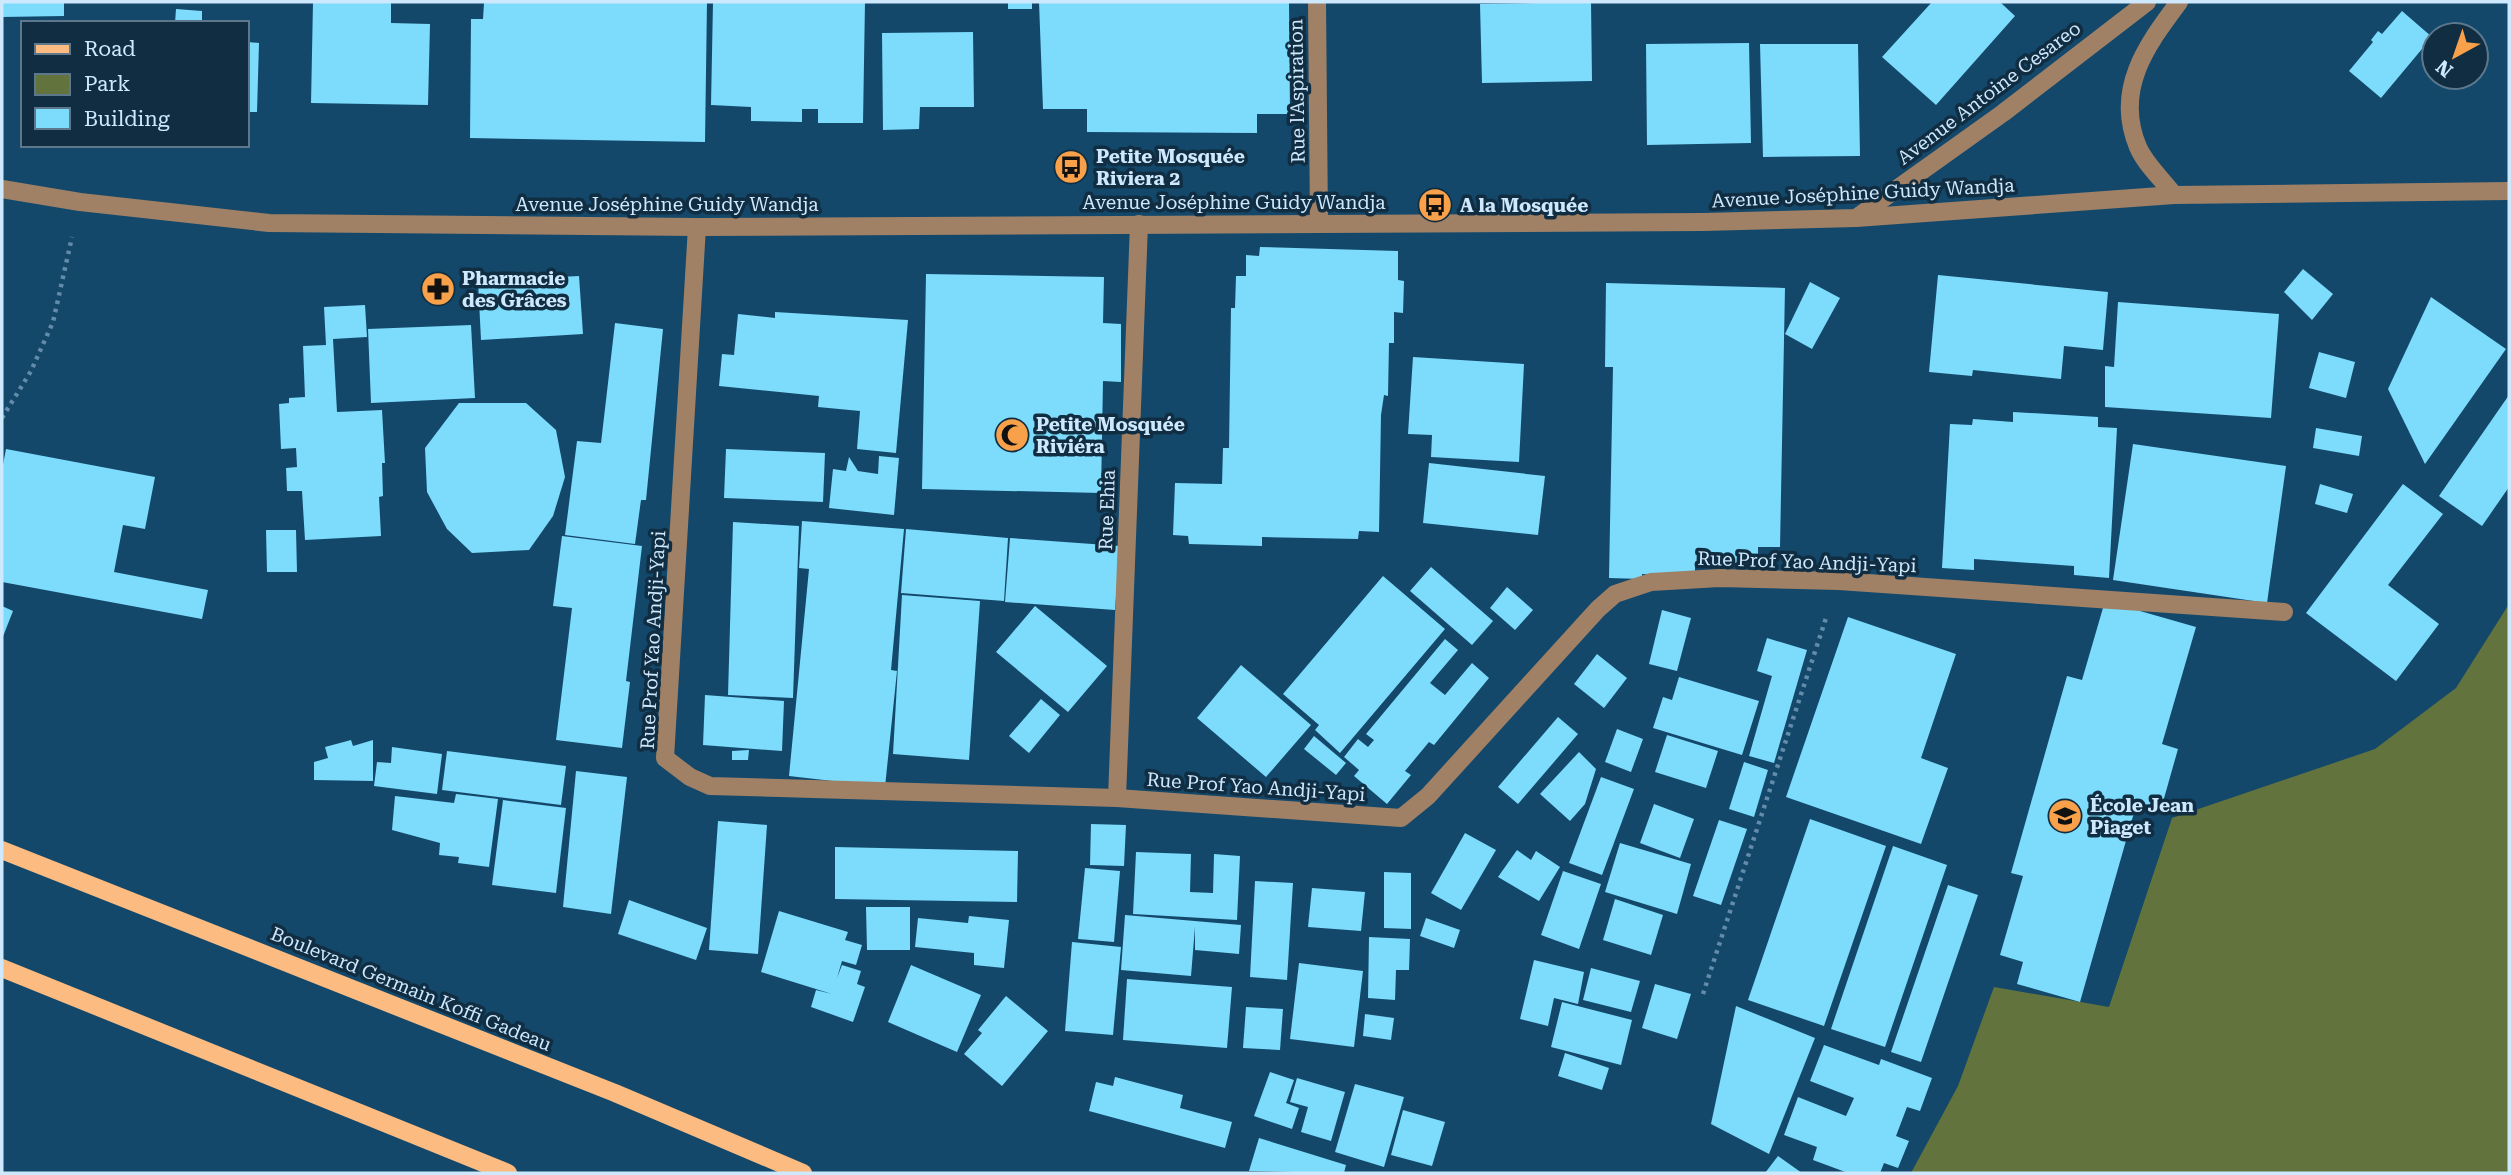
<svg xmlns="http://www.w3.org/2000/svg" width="2511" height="1175" viewBox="0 0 2511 1175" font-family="'Roboto Serif',serif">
	<rect width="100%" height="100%" fill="#13486b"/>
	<polygon fill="#63733d" points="2509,604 2509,1173 1911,1173 1958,1086 1994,987 2109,1007 2172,818 2375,749 2456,688"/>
	<g fill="#7ddbfb">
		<polygon points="2,2 64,2 64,16 2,17"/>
		<polygon points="313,2 391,2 391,23 430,24 428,105 311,103"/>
		<polygon points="493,2 707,2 705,142 470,138 471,19 483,19 484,3"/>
		<polygon points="713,2 865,2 863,123 818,123 818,109 802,109 802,122 751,121 751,107 711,105"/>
		<rect x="1008" y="2" width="24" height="7"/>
		<polygon points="1039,2 1289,2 1290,114 1257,114 1257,133 1087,132 1087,109 1043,109"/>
		<polygon points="1591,2 1592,81 1482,83 1480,4"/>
		<polygon points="1932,2 2000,2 2015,16 1936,105 1882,57"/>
		<polygon points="176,9 202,11 202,23 175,23"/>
		<polygon points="2402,11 2432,37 2381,98 2349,71 2373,42 2371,40 2378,31 2382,34"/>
		<polygon points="973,32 974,107 920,107 919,129 883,130 882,33"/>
		<polygon points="247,42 259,43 257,112 247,112"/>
		<polygon points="1749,43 1751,143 1647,145 1646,44"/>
		<polygon points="1760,44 1858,44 1860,156 1763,157"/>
		<polygon points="1260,247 1398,251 1398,280 1404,281 1403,313 1394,312 1394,343 1389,343 1388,396 1384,395 1381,415 1379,532 1359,531 1358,539 1262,537 1262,546 1189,544 1188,536 1173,535 1175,483 1222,484 1223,448 1229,448 1231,308 1235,308 1236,276 1246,276 1246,255 1259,256"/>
		<polygon points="2303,269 2333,294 2312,320 2284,292"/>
		<polygon points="926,274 1104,277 1103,323 1121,324 1121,382 1103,381 1101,493 922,489"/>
		<polygon points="1938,275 2108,292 2103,350 2064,346 2061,379 1973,370 1972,376 1929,372"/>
		<polygon points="579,276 583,334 481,340 478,281"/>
		<polygon points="1810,282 1840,298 1812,349 1785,334"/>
		<polygon points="1606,283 1785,288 1780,547 1758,547 1758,566 1695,565 1695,575 1642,574 1642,579 1609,578 1613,367 1605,367"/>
		<polygon points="2431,297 2506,349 2425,464 2388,389"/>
		<polygon points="2118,302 2279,314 2271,418 2105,407 2105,366 2114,367"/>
		<polygon points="365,305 367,337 333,339 337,412 382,410 385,463 382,463 383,496 379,497 381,536 305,540 302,491 287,491 286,468 297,467 296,448 281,449 279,404 289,403 289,398 305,397 303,346 326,345 324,307"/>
		<polygon points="775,312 908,320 896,453 857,449 860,411 818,407 819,396 719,386 722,354 734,355 738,314 775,318"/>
		<polygon points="615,323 663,329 646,500 641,500 635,544 565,535 577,441 601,443"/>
		<polygon points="471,325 475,398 371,403 368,329"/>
		<polygon points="2319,352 2355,362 2346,398 2309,388"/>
		<polygon points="1413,357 1524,364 1519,462 1431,457 1432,435 1408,434"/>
		<polygon points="2509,395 2509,487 2482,526 2439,496"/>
		<polygon points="459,403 526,403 556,430 565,477 553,516 529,550 472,553 447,529 427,492 425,448"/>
		<polygon points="2013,412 2098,417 2098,427 2117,428 2109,578 2074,575 2074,566 1974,559 1974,570 1942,568 1950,424 1972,425 1973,419 2013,422"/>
		<polygon points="2316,428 2362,436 2359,456 2313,448"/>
		<polygon points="2133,444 2286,466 2267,603 2113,580"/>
		<polygon points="6,449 155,477 145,529 123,525 114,572 208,590 202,619 2,582 2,470"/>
		<polygon points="726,449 825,453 823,502 724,498"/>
		<polygon points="879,456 899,458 894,515 829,508 833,469 846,471 849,457 858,471 878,474"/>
		<polygon points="1429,463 1545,476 1538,535 1423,523"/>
		<polygon points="2320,484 2353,494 2347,513 2315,504"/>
		<polygon points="2403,484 2443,514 2388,585 2439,624 2396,681 2306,613"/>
		<polygon points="802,521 904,529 891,670 897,671 885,787 789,776 809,569 799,568"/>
		<polygon points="733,522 799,526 793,698 728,695"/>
		<polygon points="906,529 1008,538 1004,601 901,593"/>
		<polygon points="266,530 296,530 297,572 267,572"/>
		<polygon points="562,536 642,546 626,681 630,682 622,748 556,740 572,608 553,606"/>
		<polygon points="1010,538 1120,546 1115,610 1005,602"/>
		<polygon points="1431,567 1493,621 1472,645 1410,591"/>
		<polygon points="1383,576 1445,629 1340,753 1315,730 1319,725 1283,694"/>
		<polygon points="1507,587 1533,610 1515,630 1490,608"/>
		<polygon points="902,595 980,601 969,760 893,754"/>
		<polygon points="2105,601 2196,627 2162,744 2178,749 2161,809 2137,802 2080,1002 2017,984 2023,962 2000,955 2023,876 2011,873 2067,676 2082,680"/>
		<polygon points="2,606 13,611 2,639"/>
		<polygon points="1035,606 1107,666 1068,712 996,652"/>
		<polygon points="1662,610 1691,618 1677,671 1649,664"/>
		<polygon points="1848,617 1956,654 1921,758 1948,768 1921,844 1786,797"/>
		<polygon points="1767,638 1807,650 1774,763 1749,756 1772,676 1757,671"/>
		<polygon points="1445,639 1458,650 1430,683 1445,695 1472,663 1489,678 1434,745 1429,742 1405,771 1411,775 1387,804 1354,776 1359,770 1344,757 1358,739 1368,747 1374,740 1366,734"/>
		<polygon points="1597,654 1627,678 1604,708 1574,684"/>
		<polygon points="1241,665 1311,725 1266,777 1197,718"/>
		<polygon points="1679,677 1759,701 1742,755 1653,728 1663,697 1672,700"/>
		<polygon points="705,695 784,701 782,751 703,745"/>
		<polygon points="1041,699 1060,715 1029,753 1009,736"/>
		<polygon points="1558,717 1578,734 1518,804 1498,787"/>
		<polygon points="1617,729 1643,739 1631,772 1605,762"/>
		<polygon points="1667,735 1718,751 1706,788 1655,772"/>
		<polygon points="1314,736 1346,763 1336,775 1304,749"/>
		<polygon points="351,740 353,746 373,740 373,781 314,780 314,762 328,758 325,747"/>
		<polygon points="392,747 442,754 437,794 374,786 377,762 391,763"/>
		<polygon points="749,750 748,760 732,760 732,751"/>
		<polygon points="447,751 566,766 561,805 442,790"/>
		<polygon points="1579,752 1596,769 1585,804 1570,821 1540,794"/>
		<polygon points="1744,762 1768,770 1754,817 1729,809"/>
		<polygon points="576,771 627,777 611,914 563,907"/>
		<polygon points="1601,777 1634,789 1602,875 1569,863"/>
		<polygon points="456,794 498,799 489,867 458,863 459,857 439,855 440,843 392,830 395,796 454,803"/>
		<polygon points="503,800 566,808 556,893 492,885"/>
		<polygon points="1654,804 1694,819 1680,858 1640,843"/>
		<polygon points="1810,819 1886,846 1824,1026 1748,1000"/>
		<polygon points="1719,820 1747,829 1721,905 1693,896"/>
		<polygon points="718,821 767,825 758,954 709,950"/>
		<polygon points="1091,824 1126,825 1124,866 1090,865"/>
		<polygon points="1465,833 1496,850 1461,910 1431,893"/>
		<polygon points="1620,843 1691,864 1677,914 1605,892"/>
		<polygon points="1893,846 1947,865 1885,1047 1831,1029"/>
		<polygon points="835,847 1018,851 1017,902 835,899"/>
		<polygon points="1517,850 1531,860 1536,851 1560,867 1539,901 1498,877"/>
		<polygon points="1136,852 1191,854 1190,892 1213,893 1214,854 1240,856 1237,920 1133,914"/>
		<polygon points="1085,868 1120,871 1114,942 1078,939"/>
		<polygon points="1563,871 1601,884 1579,949 1541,935"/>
		<polygon points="1384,872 1411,873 1411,929 1384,928"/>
		<polygon points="1255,881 1293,883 1287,980 1250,977"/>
		<polygon points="1948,885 1978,895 1921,1062 1891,1052"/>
		<polygon points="1312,888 1365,892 1361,931 1308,927"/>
		<polygon points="1615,899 1663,915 1651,955 1603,940"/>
		<polygon points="629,900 707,928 696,960 618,934"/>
		<polygon points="866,907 910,907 910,950 867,950"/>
		<polygon points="779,911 848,932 845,940 862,945 856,965 842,961 837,978 842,965 861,971 857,984 865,987 853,1022 811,1007 816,990 832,994 761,972"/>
		<polygon points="1125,915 1241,925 1239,954 1195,950 1195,927 1191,976 1121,970"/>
		<polygon points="969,916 1009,920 1004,968 974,965 974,953 915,947 918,918 968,923"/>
		<polygon points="1426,918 1460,930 1454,948 1420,936"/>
		<polygon points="1369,937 1410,939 1409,970 1396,970 1395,1000 1368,998"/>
		<polygon points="1072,942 1121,947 1113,1035 1065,1031"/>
		<polygon points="1534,960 1584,972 1578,1004 1554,998 1548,1026 1520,1019"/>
		<polygon points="1299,963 1363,971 1354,1047 1290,1039"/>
		<polygon points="911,965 981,995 957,1052 888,1022"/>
		<polygon points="1591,968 1640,981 1631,1012 1583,1000"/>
		<polygon points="1127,979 1232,987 1227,1048 1123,1040"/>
		<polygon points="1655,984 1691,994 1677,1039 1642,1028"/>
		<polygon points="1006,996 1048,1031 1002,1086 964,1054 982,1033 978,1030"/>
		<polygon points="1562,1002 1632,1020 1621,1065 1551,1047"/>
		<polygon points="1736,1006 1815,1038 1769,1154 1711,1124"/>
		<polygon points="1246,1007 1283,1009 1280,1050 1243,1048"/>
		<polygon points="1365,1014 1394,1018 1391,1040 1363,1036"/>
		<polygon points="1824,1045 1879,1065 1881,1059 1932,1078 1920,1111 1907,1107 1896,1136 1909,1141 1898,1168 1884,1163 1880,1173 1848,1173 1813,1160 1817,1147 1784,1135 1798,1097 1846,1116 1854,1098 1810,1081"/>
		<polygon points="1565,1053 1609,1068 1602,1090 1558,1076"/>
		<polygon points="1270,1072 1294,1080 1286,1103 1299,1108 1292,1129 1254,1116"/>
		<polygon points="1115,1077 1183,1095 1180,1108 1232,1122 1225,1148 1089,1111 1096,1082 1113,1086"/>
		<polygon points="1297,1078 1345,1092 1331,1141 1301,1132 1308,1107 1290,1102"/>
		<polygon points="1355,1084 1404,1097 1384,1167 1335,1152"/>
		<polygon points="1403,1110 1445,1122 1432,1166 1391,1155"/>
		<polygon points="1259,1138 1346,1165 1344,1173 1249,1171"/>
		<polygon points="1778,1156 1802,1173 1765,1173"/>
	</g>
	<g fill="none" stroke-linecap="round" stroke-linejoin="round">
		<g stroke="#628ca9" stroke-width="4.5" stroke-dasharray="3.5 5" stroke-linecap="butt">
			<polyline points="2,418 31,371 53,322 72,237"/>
			<polyline points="1703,994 1827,615"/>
		</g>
		<g stroke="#a18165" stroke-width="18">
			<polyline points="1317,2 1319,223"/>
			<polyline points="2,189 80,202 269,223 697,227 1703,222 1856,218 2174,195 2509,191"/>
			<path d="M2174,195C2163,180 2145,164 2138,147C2114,90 2146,46 2179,2"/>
			<polyline points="1856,218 2003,113 2147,2"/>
			<polyline points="697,227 665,758 690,777 710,786 1117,798 1401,818 1428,796 1598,609 1615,594 1651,582 1719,578 1839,581 2284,612"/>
			<polyline points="1117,798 1139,224"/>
		</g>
		<g stroke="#fcbb80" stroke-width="18">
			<polyline points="2,850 615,1093 803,1173"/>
			<polyline points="2,968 508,1173"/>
		</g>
	</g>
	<defs>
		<g id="bus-disc" transform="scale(1.75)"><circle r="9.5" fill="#f8a14a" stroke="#112d41"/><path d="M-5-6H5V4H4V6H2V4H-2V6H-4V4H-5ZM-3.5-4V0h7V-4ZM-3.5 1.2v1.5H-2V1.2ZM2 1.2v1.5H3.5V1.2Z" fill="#111"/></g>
		<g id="pharmacy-disc" transform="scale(1.75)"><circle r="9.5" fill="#f8a14a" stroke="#112d41"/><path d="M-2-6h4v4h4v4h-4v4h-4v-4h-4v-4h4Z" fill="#111"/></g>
		<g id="mosque-disc" transform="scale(1.75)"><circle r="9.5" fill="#f8a14a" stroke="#112d41"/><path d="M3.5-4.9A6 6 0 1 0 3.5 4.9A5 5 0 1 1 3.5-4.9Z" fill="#111"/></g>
		<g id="school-disc" transform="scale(1.75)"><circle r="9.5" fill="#f8a14a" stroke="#112d41"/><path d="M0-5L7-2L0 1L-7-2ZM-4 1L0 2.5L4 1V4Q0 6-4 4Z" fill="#111"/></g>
	</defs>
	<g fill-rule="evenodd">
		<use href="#bus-disc" x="1071" y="167"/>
		<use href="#bus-disc" x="1435" y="205"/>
		<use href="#pharmacy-disc" x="438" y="289"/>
		<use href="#mosque-disc" x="1012" y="435"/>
		<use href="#school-disc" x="2065" y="816"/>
	</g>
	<g text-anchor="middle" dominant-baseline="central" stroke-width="7" stroke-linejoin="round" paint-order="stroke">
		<g font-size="19" fill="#cee8fd" stroke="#112d41">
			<text transform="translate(1297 91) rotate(-91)">Rue l'Aspiration</text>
			<text transform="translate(1989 93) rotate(-37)">Avenue Antoine Cesareo</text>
			<text transform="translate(1863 193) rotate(-3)">Avenue Joséphine Guidy Wandja</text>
			<text x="1234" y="202">Avenue Joséphine Guidy Wandja</text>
			<text x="667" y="204">Avenue Joséphine Guidy Wandja</text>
			<text transform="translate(1107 510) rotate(-88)">Rue Ehia</text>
			<text transform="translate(1807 562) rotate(2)">Rue Prof Yao Andji-Yapi</text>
			<text transform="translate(653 640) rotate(-87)">Rue Prof Yao Andji-Yapi</text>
			<text transform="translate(1256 787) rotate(4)">Rue Prof Yao Andji-Yapi</text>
			<text transform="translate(411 989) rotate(22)">Boulevard Germain Koffi Gadeau</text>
		</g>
		<g font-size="19" font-weight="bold" fill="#cee8fd" stroke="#112d41" text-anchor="start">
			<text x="1096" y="156">Petite Mosquée<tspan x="1096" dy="22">Riviera 2</tspan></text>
			<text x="1460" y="205">A la Mosquée</text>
			<text x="462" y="278">Pharmacie<tspan x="462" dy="22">des Grâces</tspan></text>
			<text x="1036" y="424">Petite Mosquée<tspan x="1036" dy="22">Riviéra</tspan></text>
			<text x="2090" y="805">École Jean<tspan x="2090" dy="22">Piaget</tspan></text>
		</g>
	</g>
	<rect width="2511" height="1175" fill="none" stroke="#cee8fd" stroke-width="7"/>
	<rect x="21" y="21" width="228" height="126" fill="#112d41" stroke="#5d788c" stroke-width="2"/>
	<rect x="35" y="44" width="35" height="10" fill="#fcbb80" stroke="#5d788c" stroke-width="2"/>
	<text x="84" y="56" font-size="21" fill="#cee8fd">Road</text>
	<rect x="35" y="74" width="35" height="21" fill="#63733d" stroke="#5d788c" stroke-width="2"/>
	<text x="84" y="91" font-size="21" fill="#cee8fd">Park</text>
	<rect x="35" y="108" width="35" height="21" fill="#7ddbfb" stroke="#5d788c" stroke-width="2"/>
	<text x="84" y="126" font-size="21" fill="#cee8fd">Building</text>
	<g transform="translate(2455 56) rotate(220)"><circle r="33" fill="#112d41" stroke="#5d788c" stroke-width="2"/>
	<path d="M0-5L12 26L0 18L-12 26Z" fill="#f8a14a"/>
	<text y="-10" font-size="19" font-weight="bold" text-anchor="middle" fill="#cee8fd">N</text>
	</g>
</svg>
